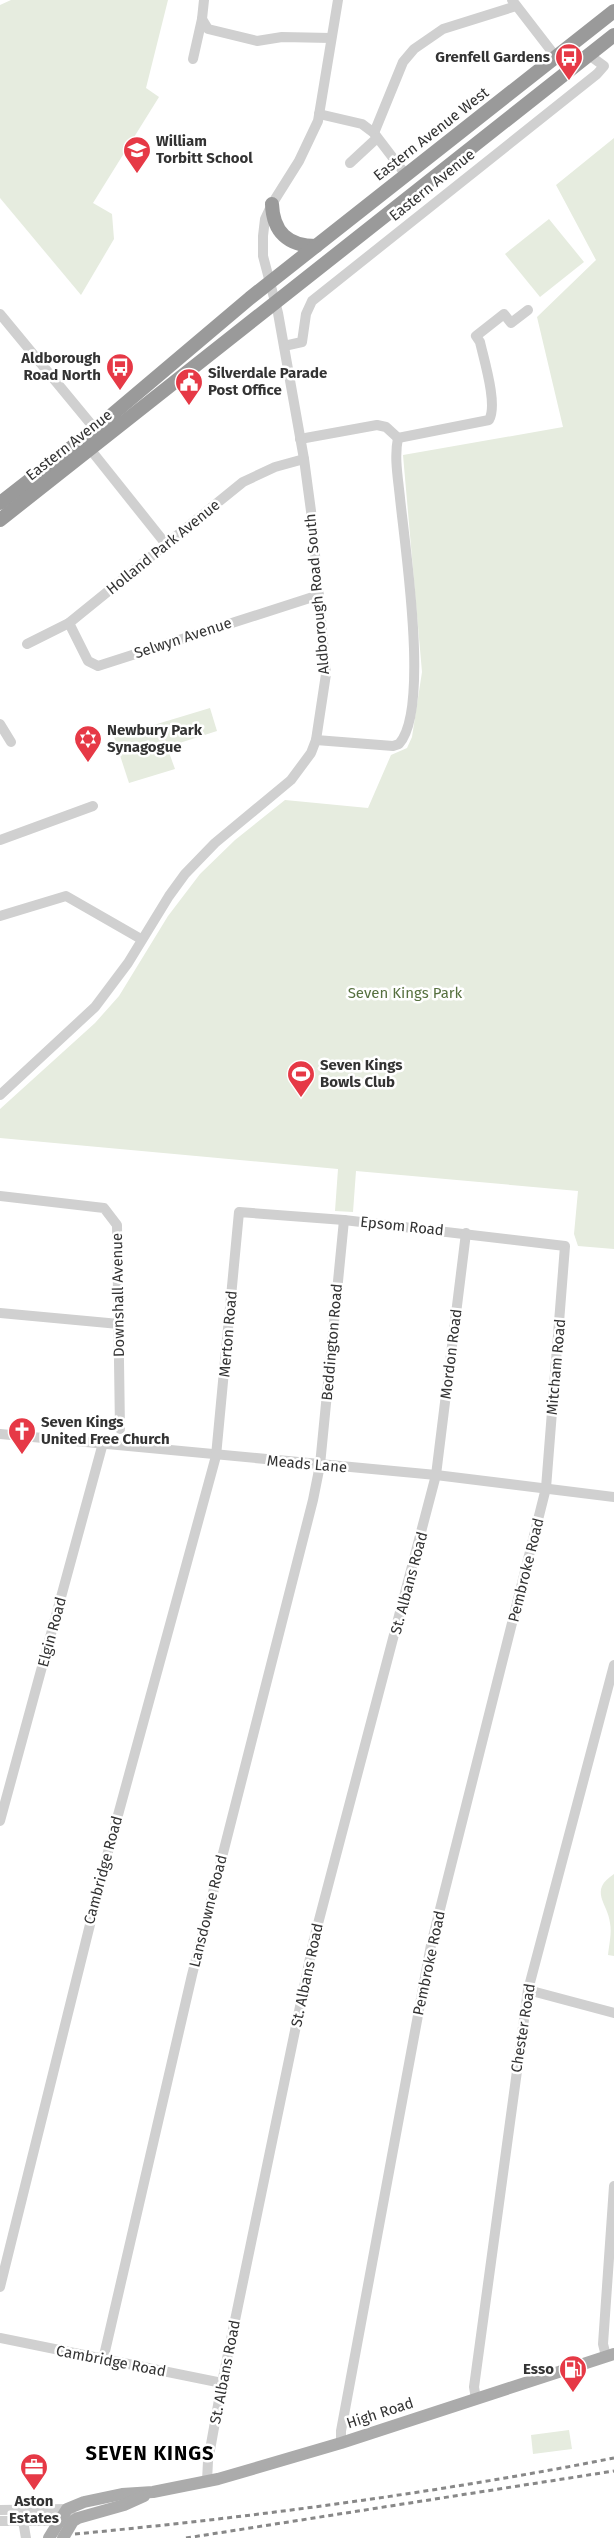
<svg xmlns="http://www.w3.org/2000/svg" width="614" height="2538" viewBox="0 0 614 2538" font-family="'Fira Sans',sans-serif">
	<rect width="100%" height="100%" fill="#fff"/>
	<g fill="#e6ecdf">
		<polygon points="11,0 168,0 146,88 159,97 93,203 112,214 114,239 81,295 0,198 0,5"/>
		<polygon points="614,138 614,1249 578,1246 574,1234 578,1191 356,1171 353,1212 335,1211 338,1169 0,1138 0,1109 95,1023 119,996 168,916 200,874 235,840 285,800 368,808 391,755 407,748 412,737 422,672 403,455 563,427 537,317 596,260 556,185"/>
		<polygon points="549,219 584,262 540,297 505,254"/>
		<polygon points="210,708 217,731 167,747 175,769 129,783 114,737"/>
		<path d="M614,1874V1956L608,1955C609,1945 612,1933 610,1923C608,1903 588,1891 614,1874Z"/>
		<polygon points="569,2430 572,2449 533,2454 531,2435"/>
	</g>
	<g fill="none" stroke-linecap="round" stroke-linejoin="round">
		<g stroke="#d0d0d0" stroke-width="10">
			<polyline points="204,0 202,19 208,29 257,41 282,37 331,38"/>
			<polyline points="512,0 556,57"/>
			<polyline points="193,59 202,19"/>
			<polyline points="319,114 362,124 374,133 406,175"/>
			<polyline points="374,133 403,62 414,49 443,29 516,6"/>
			<polyline points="350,163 377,138"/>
			<polyline points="0,314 95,429"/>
			<polyline points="284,346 302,342 306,314 312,301 597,74 604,66 589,55"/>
			<path d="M398,438L489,420C498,405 484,360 480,342L476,336L504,314L511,323L528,310"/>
			<polyline points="300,439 377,425 386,427 398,438"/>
			<polyline points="90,449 165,543"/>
			<polyline points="69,623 88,661 98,666 319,595"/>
			<polyline points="27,644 69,623 243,482 275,467 304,459"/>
			<polyline points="0,724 11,742"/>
			<path d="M316,740L393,746L399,744C430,710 405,548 400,498C398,478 394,457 398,438"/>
			<polyline points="0,840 93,806"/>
			<polyline points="0,916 66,896 141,939"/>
			<polyline points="0,1095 95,1007 128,963 169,896 185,874 215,843 291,780 311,753 316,740 326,674 311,511 304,459 278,313 263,256 263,236 265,219 272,204 299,161 318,121 338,0"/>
			<polyline points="0,1196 104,1208 117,1225 120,1429"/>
			<polyline points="0,1313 119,1324"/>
			<polyline points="0,1434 436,1475 614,1497"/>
			<polyline points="0,1821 103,1443"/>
			<polyline points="528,1990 614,2013"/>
			<polyline points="0,2287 109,1848 216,1456 239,1212 344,1220 565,1246 546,1488 431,1945 341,2431 341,2443"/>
			<polyline points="0,2338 222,2383"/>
			<polyline points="606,2356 603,2344 614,2186"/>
			<polyline points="103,2360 192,1975 313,1500 320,1465 344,1220"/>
			<polyline points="476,2399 474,2387 528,1990 614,1665"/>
			<polyline points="207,2481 208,2461 222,2383 314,1939 436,1475 466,1233"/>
			<polyline points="0,2510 67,2509 71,2514"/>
			<polyline points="0,2521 66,2521"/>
			<polyline points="23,2521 26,2538"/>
		</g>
		<g stroke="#ababab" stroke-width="12">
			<polyline points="49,2538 67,2509 84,2502 122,2494 153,2492 218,2479 341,2443 614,2354"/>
			<polyline points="63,2538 73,2521 78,2518 124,2505 144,2496"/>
		</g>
		<g stroke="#9a9a9a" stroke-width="14">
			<path d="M272,204C273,232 288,246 316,246"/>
			<polyline points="0,503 95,429 250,298 614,11"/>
			<polyline points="0,520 614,35"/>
		</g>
		<g stroke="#888" stroke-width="3" stroke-dasharray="5 4" stroke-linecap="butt">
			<path d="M75,2534C255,2517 436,2493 614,2458"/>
			<polyline points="186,2538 614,2471"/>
		</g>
	</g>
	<defs>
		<g id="bus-pin" transform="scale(1.4375)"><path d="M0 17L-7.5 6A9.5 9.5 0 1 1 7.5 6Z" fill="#e63946" stroke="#fff"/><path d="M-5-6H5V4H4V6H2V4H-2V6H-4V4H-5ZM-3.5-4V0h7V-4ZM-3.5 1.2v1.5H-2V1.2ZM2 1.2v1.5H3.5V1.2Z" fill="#fff"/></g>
		<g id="school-pin" transform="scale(1.4375)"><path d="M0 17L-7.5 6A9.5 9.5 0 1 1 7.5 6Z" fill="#e63946" stroke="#fff"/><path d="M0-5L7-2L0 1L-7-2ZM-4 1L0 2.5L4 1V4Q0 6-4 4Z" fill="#fff"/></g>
		<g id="civic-pin" transform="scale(1.4375)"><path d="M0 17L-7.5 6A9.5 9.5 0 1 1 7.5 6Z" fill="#e63946" stroke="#fff"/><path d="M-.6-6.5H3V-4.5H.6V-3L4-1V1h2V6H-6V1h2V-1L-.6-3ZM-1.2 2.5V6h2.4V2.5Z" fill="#fff"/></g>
		<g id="synagogue-pin" transform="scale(1.4375)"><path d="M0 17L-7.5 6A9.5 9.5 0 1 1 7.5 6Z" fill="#e63946" stroke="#fff"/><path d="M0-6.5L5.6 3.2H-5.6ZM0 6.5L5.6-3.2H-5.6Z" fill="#fff"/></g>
		<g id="stadium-pin" transform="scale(1.4375)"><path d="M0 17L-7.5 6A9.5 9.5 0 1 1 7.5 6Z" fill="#e63946" stroke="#fff"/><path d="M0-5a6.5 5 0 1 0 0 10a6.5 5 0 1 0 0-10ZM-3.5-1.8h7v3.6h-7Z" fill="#fff"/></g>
		<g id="church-pin" transform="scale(1.4375)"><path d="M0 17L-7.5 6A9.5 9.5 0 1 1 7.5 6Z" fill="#e63946" stroke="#fff"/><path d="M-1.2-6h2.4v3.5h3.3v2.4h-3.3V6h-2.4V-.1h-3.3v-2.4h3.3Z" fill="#fff"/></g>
		<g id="fuel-pin" transform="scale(1.4375)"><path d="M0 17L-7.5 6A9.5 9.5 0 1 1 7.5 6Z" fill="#e63946" stroke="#fff"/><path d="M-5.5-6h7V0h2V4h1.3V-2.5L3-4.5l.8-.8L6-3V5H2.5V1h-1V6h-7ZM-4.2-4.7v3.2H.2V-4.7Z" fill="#fff"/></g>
		<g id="office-pin" transform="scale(1.4375)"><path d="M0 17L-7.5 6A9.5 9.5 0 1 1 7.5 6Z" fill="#e63946" stroke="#fff"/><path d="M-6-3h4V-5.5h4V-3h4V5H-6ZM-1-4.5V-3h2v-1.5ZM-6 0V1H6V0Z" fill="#fff"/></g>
	</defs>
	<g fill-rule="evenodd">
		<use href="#bus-pin" x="569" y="57"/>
		<use href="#school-pin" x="137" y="150"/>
		<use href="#bus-pin" x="120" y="367"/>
		<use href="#civic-pin" x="189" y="382"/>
		<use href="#synagogue-pin" x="88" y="739"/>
		<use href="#stadium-pin" x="301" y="1074"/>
		<use href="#church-pin" x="22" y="1431"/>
		<use href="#fuel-pin" x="573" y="2369"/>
		<use href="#office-pin" x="34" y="2467"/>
	</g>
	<g text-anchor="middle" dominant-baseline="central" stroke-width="5" stroke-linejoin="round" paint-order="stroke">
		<g font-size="15" font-weight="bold" fill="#333" stroke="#fff" text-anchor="start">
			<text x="550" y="57" text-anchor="end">Grenfell Gardens</text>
			<text x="156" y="141">William<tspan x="156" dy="17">Torbitt School</tspan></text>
			<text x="101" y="358" text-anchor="end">Aldborough<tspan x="101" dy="17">Road North</tspan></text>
			<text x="208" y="373">Silverdale Parade<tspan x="208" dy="17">Post Office</tspan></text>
			<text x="107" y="730">Newbury Park<tspan x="107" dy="17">Synagogue</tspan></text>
			<text x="320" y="1065">Seven Kings<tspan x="320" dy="17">Bowls Club</tspan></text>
			<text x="41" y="1422">Seven Kings<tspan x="41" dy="17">United Free Church</tspan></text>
			<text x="554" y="2369" text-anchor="end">Esso</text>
			<text x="34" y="2501" text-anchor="middle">Aston<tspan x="34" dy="17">Estates</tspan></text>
		</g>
		<g font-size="15" fill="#333" stroke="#fff">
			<text transform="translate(431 134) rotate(-38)">Eastern Avenue West</text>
			<text transform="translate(432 185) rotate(-39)">Eastern Avenue</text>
			<text transform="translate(69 445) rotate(-38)">Eastern Avenue</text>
			<text transform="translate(163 547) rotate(-39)">Holland Park Avenue</text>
			<text transform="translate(317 594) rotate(-95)">Aldborough Road South</text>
			<text transform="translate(183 638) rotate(-18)">Selwyn Avenue</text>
			<text transform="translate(402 1226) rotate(6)">Epsom Road</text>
			<text transform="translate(118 1295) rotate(-91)">Downshall Avenue</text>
			<text transform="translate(228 1334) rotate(-85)">Merton Road</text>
			<text transform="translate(332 1342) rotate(-85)">Beddington Road</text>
			<text transform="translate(451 1354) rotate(-83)">Mordon Road</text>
			<text transform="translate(556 1367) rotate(-85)">Mitcham Road</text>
			<text transform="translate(307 1464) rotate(5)">Meads Lane</text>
			<text transform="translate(526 1570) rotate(-76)">Pembroke Road</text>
			<text transform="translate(409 1583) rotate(-75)">St. Albans Road</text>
			<text transform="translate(52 1632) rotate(-75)">Elgin Road</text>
			<text transform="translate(103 1870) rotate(-75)">Cambridge Road</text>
			<text transform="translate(208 1911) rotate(-76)">Lansdowne Road</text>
			<text transform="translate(429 1963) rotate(-78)">Pembroke Road</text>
			<text transform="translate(307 1975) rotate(-78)">St. Albans Road</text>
			<text transform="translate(523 2028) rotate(-81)">Chester Road</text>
			<text transform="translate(111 2361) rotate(11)">Cambridge Road</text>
			<text transform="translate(225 2372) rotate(-79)">St. Albans Road</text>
			<text transform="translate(380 2413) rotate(-18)">High Road</text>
		</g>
		<g font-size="15" fill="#56703f" stroke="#fff">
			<text x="405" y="993">Seven Kings Park</text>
		</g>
		<g font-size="20" font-weight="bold" letter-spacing="1" fill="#000" stroke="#fff">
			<text x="150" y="2453">SEVEN KINGS</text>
		</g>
	</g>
</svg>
